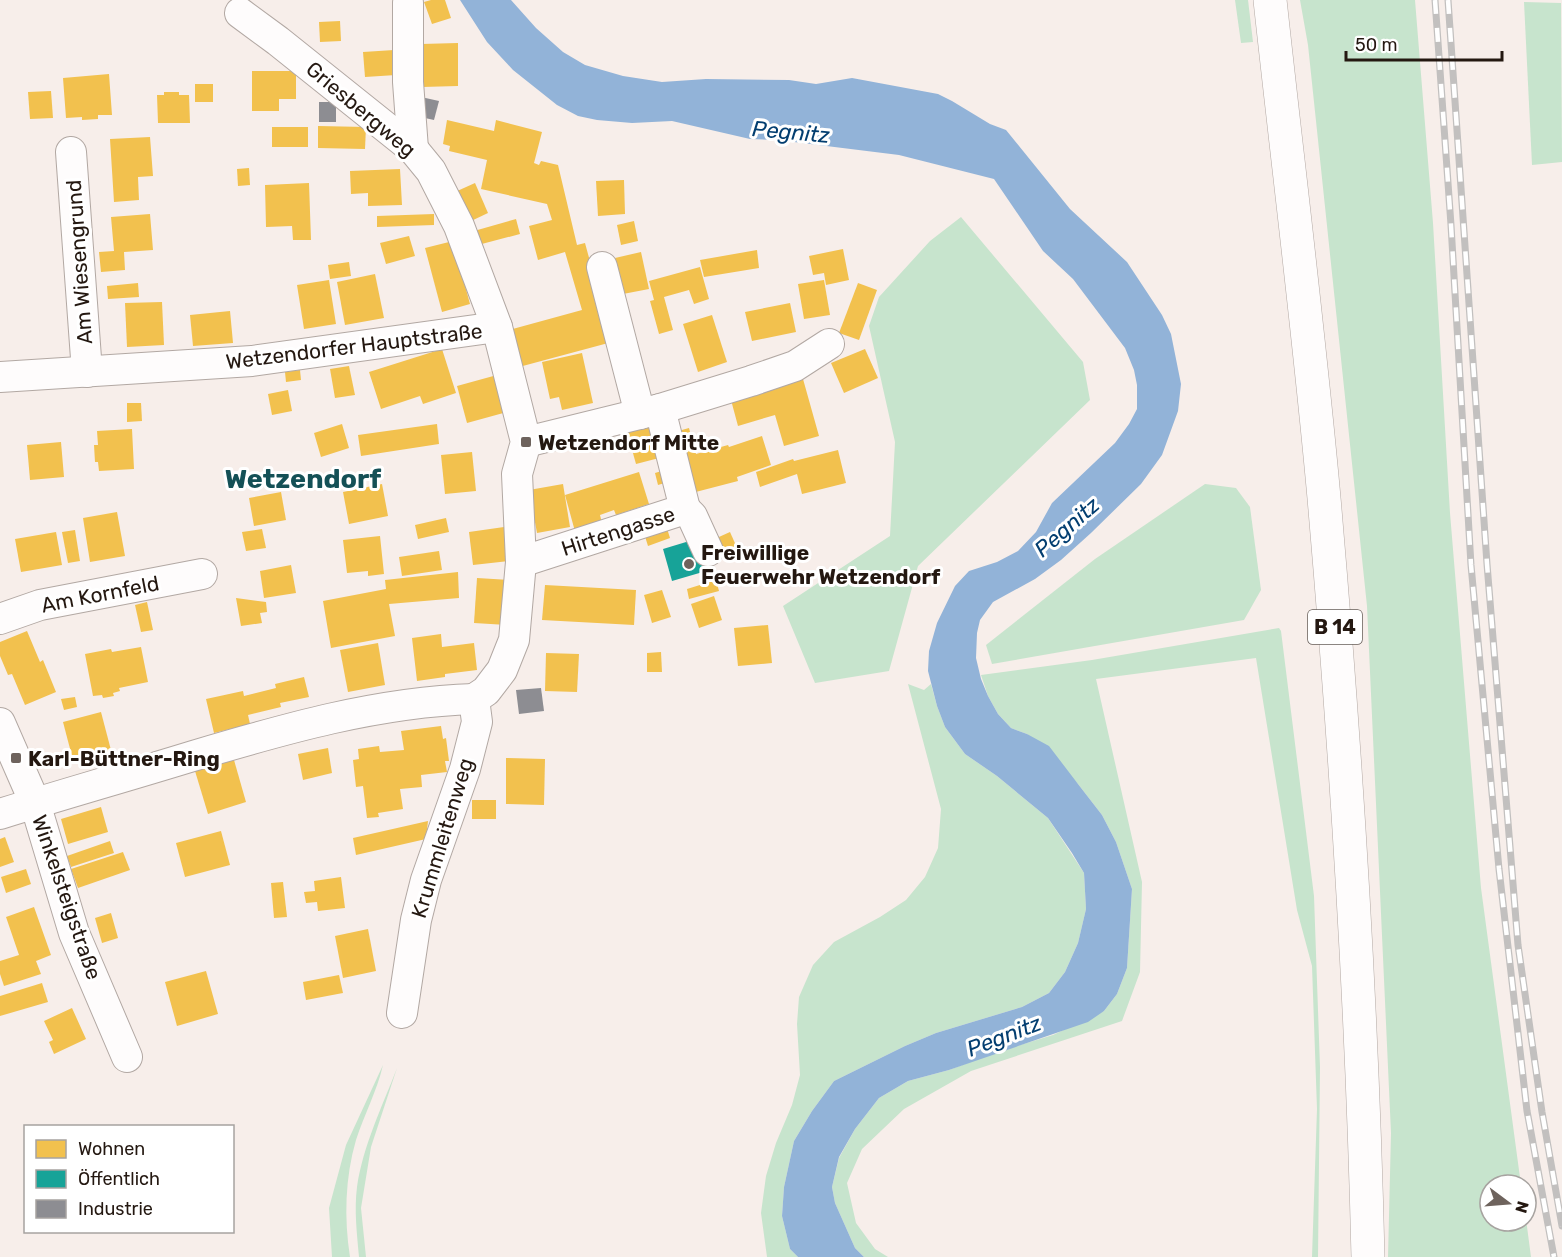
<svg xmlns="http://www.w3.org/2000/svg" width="1562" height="1257" viewBox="0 0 1562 1257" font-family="Rubik,sans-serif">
	<rect width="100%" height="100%" fill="#f7eeea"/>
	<g fill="#c7e4cd">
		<polygon points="1235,0 1248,0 1253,42 1241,43"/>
		<polygon points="1300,0 1415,0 1433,223 1450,513 1481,888 1521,1185 1490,1185 1490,1221 1526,1221 1526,1219 1531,1257 1388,1257 1391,1133 1367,606 1308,45"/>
		<polygon points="1524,2 1561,3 1562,162 1532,165"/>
		<polygon points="961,217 1083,362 1090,400 918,566 889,671 815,683 783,606 890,536 895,442 869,326 879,297 930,241"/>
		<polygon points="1205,484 1236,488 1250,507 1261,590 1244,620 992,664 986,645 1095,559"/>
		<polygon points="1279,628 1281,631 1314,896 1320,1067 1318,1257 1312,1257 1317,1109 1312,966 1297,910 1256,658 1096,679 1142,882 1140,972 1122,1021 971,1071 904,1109 862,1149 847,1183 856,1223 875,1249 888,1257 864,1257 855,1248 835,1203 832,1187 839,1158 855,1129 879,1098 908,1081 949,1070 994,1053 1053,1035 1104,1011 1117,994 1127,968 1132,889 1116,842 1102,815 1078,784 1027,734 1011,728 998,714 988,696 981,675 1092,660"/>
		<polygon points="908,684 924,690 931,684 937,706 945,727 965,754 997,776 1048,818 1084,873 1086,909 1078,943 1065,972 1049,993 1022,1007 936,1033 905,1046 834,1081 812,1111 794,1141 784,1187 782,1216 790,1249 798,1257 767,1257 761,1213 766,1176 776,1143 792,1105 800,1075 797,1024 799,997 813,965 834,942 880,917 906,900 925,877 938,848 941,809"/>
		<path d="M383,1065C377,1091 364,1115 356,1140C345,1178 344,1218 350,1257H332L329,1208L346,1145Z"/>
		<path d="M397,1068L371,1147L361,1208L366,1257H359C357,1234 354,1210 357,1187C363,1146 382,1107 397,1068Z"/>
	</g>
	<polygon fill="#92b3d8" points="460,0 511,0 536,28 563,52 585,65 623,76 662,82 706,79 789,80 816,84 852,78 938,94 952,101 990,124 1006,130 1070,209 1127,262 1162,315 1171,334 1181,384 1178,411 1162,455 1141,484 1091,533 1061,560 1035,579 993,602 980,620 977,633 976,658 981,679 988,696 998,714 1011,728 1027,734 1049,746 1078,784 1102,815 1116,842 1132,889 1127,968 1117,994 1104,1011 1088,1022 949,1070 908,1081 879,1098 855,1129 839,1157 832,1187 835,1203 855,1248 864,1257 798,1257 790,1249 782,1216 784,1187 794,1141 812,1111 834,1081 905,1046 936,1033 1022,1007 1049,993 1065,972 1078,943 1086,909 1084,873 1072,853 1048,818 997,776 965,754 945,727 937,706 928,671 929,651 937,623 955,586 969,571 997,562 1018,551 1036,532 1052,503 1115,443 1129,424 1137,409 1137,385 1134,370 1125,348 1073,279 1043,251 994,179 899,155 778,140 750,139 672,121 632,123 597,120 578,116 557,105 513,70 487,42"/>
	<g fill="#f2c14e">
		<polygon points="431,0 445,0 451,18 432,24 424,2"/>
		<polygon points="340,21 341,41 320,42 319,22"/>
		<polygon points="458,43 458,86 422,87 421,44"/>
		<polygon points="394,50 396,75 365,77 363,52"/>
		<polygon points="252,71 296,71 296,99 279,99 279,111 252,111"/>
		<polygon points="109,74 112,115 98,115 98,119 82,120 82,117 66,118 63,78"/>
		<rect x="195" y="84" width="18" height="18"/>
		<polygon points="51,91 53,118 30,119 28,92"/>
		<polygon points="164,92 179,92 179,95 189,95 190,123 158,123 157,95 164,95"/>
		<polygon points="447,120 494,131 496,120 542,132 534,163 539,165 541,161 558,165 577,245 585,243 612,342 519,367 509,330 582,310 565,252 538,260 529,226 552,220 547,204 481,189 487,160 449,151 450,146 443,144"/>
		<polygon points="318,126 366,127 365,149 318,148"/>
		<rect x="272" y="127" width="36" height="20"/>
		<polygon points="150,137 153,176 138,177 139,200 114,202 110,139"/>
		<polygon points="249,168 250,185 238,186 237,169"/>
		<polygon points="400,169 402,205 368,206 368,193 351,194 350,171"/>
		<polygon points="624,180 625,214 598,216 596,181"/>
		<polygon points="309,183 311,240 293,240 292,226 266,227 265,185"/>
		<polygon points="475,183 488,213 469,222 455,192"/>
		<polygon points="150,214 153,250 124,252 125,270 101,272 99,252 114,251 111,217"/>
		<polygon points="434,214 434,225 377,227 377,216"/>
		<polygon points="516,219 520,234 478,245 474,231"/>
		<polygon points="634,221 638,241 621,245 617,225"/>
		<polygon points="409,236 415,256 386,264 380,243"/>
		<polygon points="453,241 470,304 442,312 425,248"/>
		<polygon points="843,249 849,280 826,285 824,273 813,275 809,256"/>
		<polygon points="757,250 759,268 704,277 700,260"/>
		<polygon points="641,252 649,289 623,294 615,258"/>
		<polygon points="349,262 351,276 330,279 328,265"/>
		<polygon points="700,267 709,299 694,304 689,290 664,297 673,330 659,334 650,301 654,300 649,281"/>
		<polygon points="375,274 384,318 345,325 337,282"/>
		<polygon points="329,280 336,324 304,329 297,285"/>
		<polygon points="824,280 830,315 804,319 798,284"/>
		<polygon points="138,283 139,297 108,299 107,286"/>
		<polygon points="858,283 877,290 859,340 839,333"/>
		<polygon points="162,302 164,345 127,347 125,303"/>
		<polygon points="790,303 796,332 752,341 745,312"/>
		<polygon points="230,311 233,343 193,346 190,315"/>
		<polygon points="712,315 727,362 698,372 683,324"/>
		<polygon points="442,349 456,393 423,404 420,396 381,409 369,372"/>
		<polygon points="865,349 878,378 844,393 831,363"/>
		<polygon points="582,353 593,403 562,410 559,397 550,399 542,362"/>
		<polygon points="349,366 355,395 335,398 330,369"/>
		<polygon points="300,370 301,380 286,382 285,372"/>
		<polygon points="497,375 507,412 467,423 457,386"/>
		<polygon points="803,379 819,436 784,446 775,415 738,426 731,400"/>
		<polygon points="288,390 292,411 272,415 268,394"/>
		<polygon points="127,403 141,403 142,421 127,422"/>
		<polygon points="653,421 663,457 636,464 626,428"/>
		<polygon points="342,424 349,448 321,457 314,433"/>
		<polygon points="437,424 439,444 361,456 358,435"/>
		<polygon points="689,428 696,454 728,445 729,447 762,436 771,465 737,477 738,481 688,494 671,433"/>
		<polygon points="132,429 134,469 99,471 98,462 95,462 94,445 98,445 97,431"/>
		<polygon points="61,442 64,477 30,480 27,445"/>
		<polygon points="838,450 846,483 802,494 797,474 760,487 756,472 793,459 794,461"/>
		<polygon points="472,452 476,491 445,494 441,455"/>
		<polygon points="665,470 668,482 658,485 655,473"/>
		<polygon points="639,472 649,504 616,515 614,510 600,515 603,527 576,535 565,495"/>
		<polygon points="382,484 388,516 349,524 343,492"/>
		<polygon points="563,484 570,527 537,533 529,490"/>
		<polygon points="281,492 286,520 254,526 249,498"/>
		<polygon points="117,512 125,556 90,562 83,518"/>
		<polygon points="446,518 449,532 418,539 415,525"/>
		<polygon points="666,525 670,538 648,546 644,533"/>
		<polygon points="504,527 509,561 473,565 469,532"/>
		<polygon points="262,529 266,548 246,551 242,532"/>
		<polygon points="75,530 80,561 68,563 62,532"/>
		<polygon points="56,532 62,565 21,572 15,539"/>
		<polygon points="730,532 738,550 718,558 710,541"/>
		<polygon points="380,536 384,574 368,576 368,571 347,573 343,540"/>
		<polygon points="439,551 442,570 402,576 399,557"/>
		<polygon points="291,565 296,593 264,598 260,571"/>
		<polygon points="458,572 459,598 389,604 395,636 331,648 323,601 386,589 385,580"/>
		<polygon points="477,578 510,580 507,625 474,623"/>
		<polygon points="716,580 719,591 689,599 687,589"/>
		<polygon points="545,585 636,590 634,625 542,620"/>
		<polygon points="662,590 671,617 652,623 644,595"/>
		<polygon points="714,596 722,620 699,628 691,604"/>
		<polygon points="236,598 266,602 267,612 260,613 262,623 241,626"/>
		<polygon points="147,602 153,630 141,632 135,605"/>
		<polygon points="768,625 772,663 738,666 734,628"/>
		<polygon points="27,631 40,662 43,660 56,692 25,705 12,674 8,675 0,656 0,642"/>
		<polygon points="441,634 442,647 474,643 477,670 445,674 445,677 417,681 412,638"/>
		<polygon points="378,643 385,685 348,692 340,650"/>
		<polygon points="141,647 148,682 119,688 120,691 113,693 114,696 103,698 102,695 93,696 85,654 111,649 112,652"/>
		<polygon points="661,652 662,672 647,672 647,653"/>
		<polygon points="546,653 579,654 577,692 545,691"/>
		<polygon points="304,677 309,697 280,703 281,707 248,715 250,724 214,733 206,699 243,691 244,696 276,688 275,684"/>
		<polygon points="75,697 77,707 64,710 61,699"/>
		<polygon points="101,712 112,754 74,764 63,722"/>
		<polygon points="441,726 443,739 446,738 449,761 445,761 447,772 421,775 422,787 400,789 403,809 378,813 379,817 367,818 363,786 356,787 353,760 359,759 358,749 379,746 380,752 404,750 401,731"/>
		<polygon points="328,748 332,773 303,780 298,754"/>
		<polygon points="506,758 545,759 544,805 506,804"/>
		<polygon points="234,760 246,802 208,814 195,771"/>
		<rect x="472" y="800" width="24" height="19"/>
		<polygon points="101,807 108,832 68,844 61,819"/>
		<polygon points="428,821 426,839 356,855 353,838"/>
		<polygon points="221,831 230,865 185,877 176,843"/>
		<polygon points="5,837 14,862 0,867 0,839"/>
		<polygon points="110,841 114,853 71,867 67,856"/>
		<polygon points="123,852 130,870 78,888 71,869"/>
		<polygon points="26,869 31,884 6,893 1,877"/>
		<polygon points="341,877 345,908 318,911 317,902 306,903 304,892 315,891 314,881"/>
		<polygon points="283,882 287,917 274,918 271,883"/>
		<polygon points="34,907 51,955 36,961 41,974 4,986 0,974 0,961 19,955 6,917"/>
		<polygon points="111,913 118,938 102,943 95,918"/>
		<polygon points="368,929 376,971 343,978 335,936"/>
		<polygon points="206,971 218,1014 177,1026 165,982"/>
		<polygon points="339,975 343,993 306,1000 303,982"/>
		<polygon points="42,983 48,1002 0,1016 0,996"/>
		<polygon points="72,1008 86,1039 54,1054 49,1042 53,1040 44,1021"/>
	</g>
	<polygon fill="#17a398" points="696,539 709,557 713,569 672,581 663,549"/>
	<g fill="#8d8d92">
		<polygon points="421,97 439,101 434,120 416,116"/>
		<rect x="319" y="102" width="17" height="20"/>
		<polygon points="541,688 544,711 519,714 516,690"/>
	</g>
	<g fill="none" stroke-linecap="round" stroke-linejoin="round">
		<g stroke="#b2a8a3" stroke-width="32">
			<g id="minor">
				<polyline points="408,3 408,82 413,149"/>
				<polyline points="240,13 278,41 413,149 431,171 459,226 497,327 526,442 517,474 521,562 514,640 502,670 486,691 474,699"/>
				<polyline points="71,152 87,372"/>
				<polyline points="602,267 640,414"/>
				<polyline points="0,377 252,361 497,327"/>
				<polyline points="526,442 660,409 751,381 795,366 829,344"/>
				<polyline points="685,509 692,516 708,551"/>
				<polyline points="521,562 685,509 660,409"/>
				<polyline points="0,619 40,605 202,574"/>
				<polyline points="0,723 35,803 74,933 127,1057"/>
				<path d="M0,814C64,794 128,776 193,756C284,729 377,702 474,699"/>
				<polyline points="402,1013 416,920 426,880 465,769 477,722 474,699"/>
			</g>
		</g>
		<g stroke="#b2a8a3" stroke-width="34">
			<path id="major" d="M1270,0C1288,166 1309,332 1324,498C1346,751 1362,1003 1368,1257"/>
		</g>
		<use href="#minor" stroke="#fefcfc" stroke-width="30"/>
		<use href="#major" stroke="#fefcfc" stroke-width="33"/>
		<g stroke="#c2c0bf" stroke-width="7">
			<g id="rail">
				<polyline points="1435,0 1451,225 1471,565 1499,869 1527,1111 1554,1257"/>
				<polyline points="1448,0 1487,564 1518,945 1542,1112 1562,1226"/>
			</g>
		</g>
		<use href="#rail" stroke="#fff" stroke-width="4.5" stroke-dasharray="14" stroke-linecap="butt"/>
	</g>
	<g fill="#6e635d" stroke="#fff" stroke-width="2">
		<rect x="520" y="436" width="12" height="12" rx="3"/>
		<circle cx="689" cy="564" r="6"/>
		<rect x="10" y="752" width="12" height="12" rx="3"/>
	</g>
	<g text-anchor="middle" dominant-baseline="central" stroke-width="6" stroke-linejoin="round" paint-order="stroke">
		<rect fill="#fff" stroke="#665d58" stroke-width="1.5" x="1308" y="610" width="54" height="34" rx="4.5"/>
		<g font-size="20" font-weight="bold" fill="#241811">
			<text x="1335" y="627">B 14</text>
		</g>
		<g font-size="21" fill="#241811" stroke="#fff">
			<text transform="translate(361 109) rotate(40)">Griesbergweg</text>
			<text transform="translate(79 262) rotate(-94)">Am Wiesengrund</text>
			<text transform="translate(354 346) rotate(-7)">Wetzendorfer Hauptstraße</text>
			<text transform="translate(618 531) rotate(-18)">Hirtengasse</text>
			<text transform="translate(100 594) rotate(-11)">Am Kornfeld</text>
			<text transform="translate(442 838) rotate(-73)">Krummleitenweg</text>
			<text transform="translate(67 897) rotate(71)">Winkelsteigstraße</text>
		</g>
		<g font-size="21" font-weight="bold" fill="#241811" stroke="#fff" text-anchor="start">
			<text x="538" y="442">Wetzendorf Mitte</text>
			<text x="701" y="552">Freiwillige<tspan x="701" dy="24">Feuerwehr Wetzendorf</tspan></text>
			<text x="28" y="758">Karl-Büttner-Ring</text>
		</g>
		<g font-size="22" font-style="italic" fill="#033e70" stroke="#fff">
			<text transform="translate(791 132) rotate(5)">Pegnitz</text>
			<text transform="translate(1067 527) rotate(-41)">Pegnitz</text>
			<text transform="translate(1004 1036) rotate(-21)">Pegnitz</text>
		</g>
		<g font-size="27" font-weight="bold" fill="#145056" stroke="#fff">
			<text x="303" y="479">Wetzendorf</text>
		</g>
	</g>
	<rect x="24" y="1125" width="210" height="108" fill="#ffffff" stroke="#a7a3a0" stroke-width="1.5"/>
	<rect x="36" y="1140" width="30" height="18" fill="#f2c14e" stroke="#a7a3a0" stroke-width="1.5"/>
	<text x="78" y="1155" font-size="18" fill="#241811">Wohnen</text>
	<rect x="36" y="1170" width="30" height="18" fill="#17a398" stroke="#a7a3a0" stroke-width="1.5"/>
	<text x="78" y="1185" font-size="18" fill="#241811">Öffentlich</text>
	<rect x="36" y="1200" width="30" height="18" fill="#8d8d92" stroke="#a7a3a0" stroke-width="1.5"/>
	<text x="78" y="1215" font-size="18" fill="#241811">Industrie</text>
	<g transform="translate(1508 1203) rotate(106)"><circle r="28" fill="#ffffff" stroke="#a7a3a0" stroke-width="1.5"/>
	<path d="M0-4.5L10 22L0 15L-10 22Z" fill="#6e635d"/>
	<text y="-9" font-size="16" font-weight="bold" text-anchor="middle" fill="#241811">N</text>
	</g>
	<path d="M1346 51v9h156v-9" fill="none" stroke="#241811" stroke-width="3"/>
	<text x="1355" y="51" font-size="18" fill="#241811" stroke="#ffffff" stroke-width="4.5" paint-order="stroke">50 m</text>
</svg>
